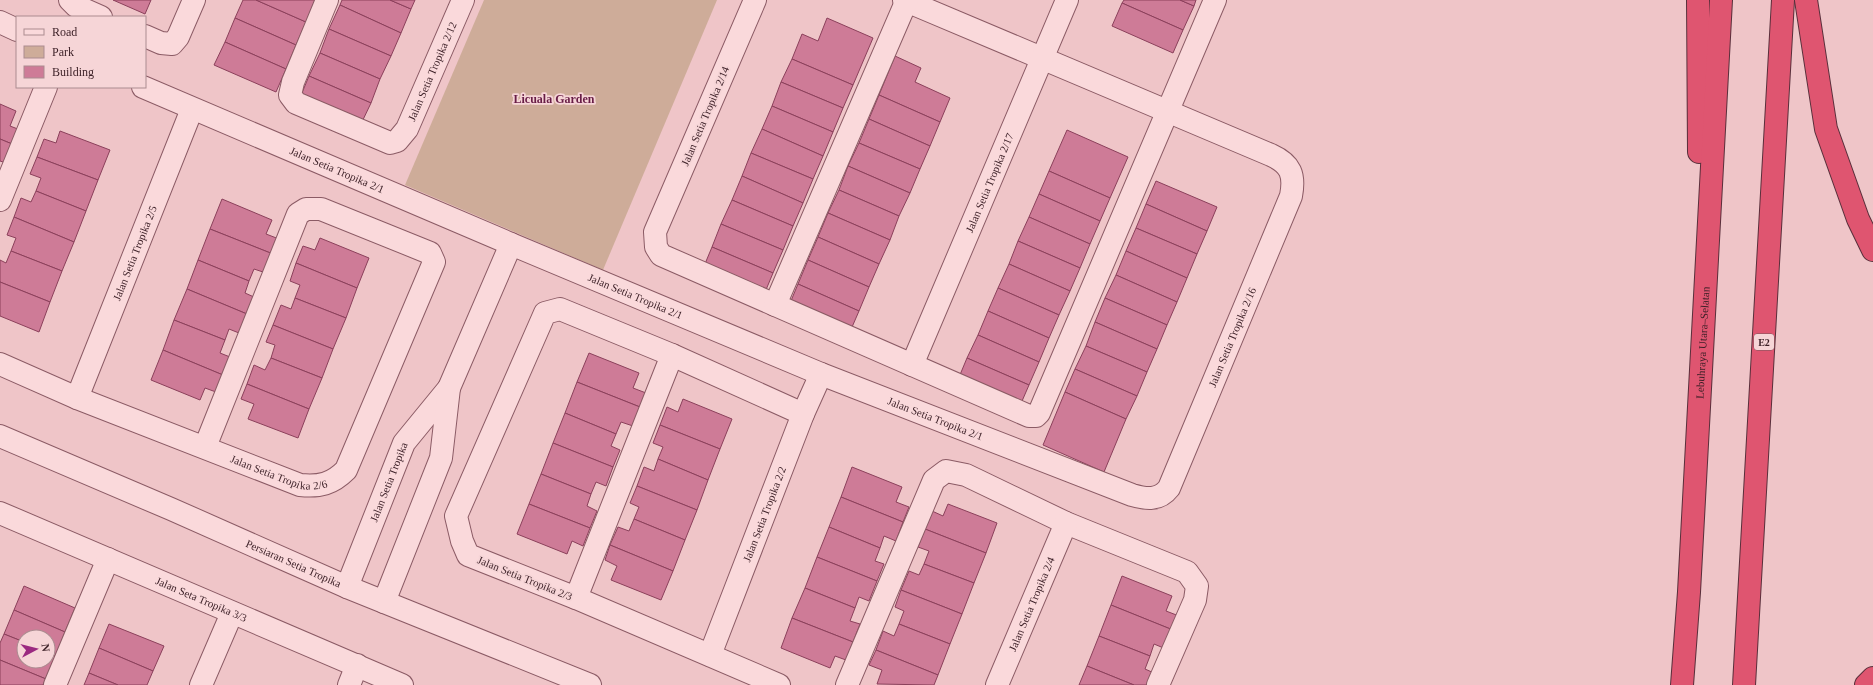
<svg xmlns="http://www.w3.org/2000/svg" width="1873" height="685" viewBox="0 0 1873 685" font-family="Georgia,serif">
	<rect width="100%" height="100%" fill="#efc5c8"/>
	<polygon fill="#ceac99" points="484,0 717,0 603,270 405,185"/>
	<g fill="#ce7b97" stroke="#8b405b">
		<polygon points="113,0 151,0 145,14"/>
		<polygon points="243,0 256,0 306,22 296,45 235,18"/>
		<polygon points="256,0 315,0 306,22"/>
		<polygon points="342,0 390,0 411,9 401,33 340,5"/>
		<polygon points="390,0 415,0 411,9"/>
		<polygon points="1124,0 1180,0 1194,6 1183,30 1122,3"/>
		<polygon points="1180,0 1196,0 1194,6"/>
		<polygon points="1122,3 1183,30 1173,53 1112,26"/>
		<polygon points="340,5 401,33 391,56 329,29"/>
		<polygon points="235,18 296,45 286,69 225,42"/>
		<polygon points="827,18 873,38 853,85 792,59 802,34 818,41"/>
		<polygon points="329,29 391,56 380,79 320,53"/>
		<polygon points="225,42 286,69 276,92 214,65"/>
		<polygon points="320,53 380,79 371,103 309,76"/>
		<polygon points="895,56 921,68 915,82 950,98 940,122 879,95"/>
		<polygon points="792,59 853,85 843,108 781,82"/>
		<polygon points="309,76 371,103 360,126 299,100"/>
		<polygon points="781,82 843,108 833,132 772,106"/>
		<polygon points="879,95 940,122 930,146 869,119"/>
		<polygon points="0,104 16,111 10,126 23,131 17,146 0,139"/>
		<polygon points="772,106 833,132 823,156 762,129"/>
		<polygon points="869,119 930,146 920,169 859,143"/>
		<polygon points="762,129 823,156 813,179 751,153"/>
		<polygon points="1067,130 1128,157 1110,198 1049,171"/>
		<polygon points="60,131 110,150 98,180 37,157 44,139 56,143"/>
		<polygon points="0,139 17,146 9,164 0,161"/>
		<polygon points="859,143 920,169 910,193 848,166"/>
		<polygon points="751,153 813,179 803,203 742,176"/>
		<polygon points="37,157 98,180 86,211 36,191 41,178 30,174"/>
		<polygon points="848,166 910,193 899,216 839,190"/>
		<polygon points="1049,171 1110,198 1100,221 1039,194"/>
		<polygon points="742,176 803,203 793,226 732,200"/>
		<polygon points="1156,181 1217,207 1207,231 1146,204"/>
		<polygon points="839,190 899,216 890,240 828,213"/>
		<polygon points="36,191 86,211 74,242 14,217 21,198 31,202"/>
		<polygon points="1039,194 1100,221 1090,244 1029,217"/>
		<polygon points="222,199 272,220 266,234 279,239 273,254 210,229"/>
		<polygon points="732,200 793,226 783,250 721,224"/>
		<polygon points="1146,204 1207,231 1197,254 1136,228"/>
		<polygon points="828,213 890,240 879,264 818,237"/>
		<polygon points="14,217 74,242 62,271 11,251 16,238 7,235"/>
		<polygon points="1029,217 1090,244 1080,268 1018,241"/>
		<polygon points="721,224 783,250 773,273 712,247"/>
		<polygon points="1136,228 1197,254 1187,278 1126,251"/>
		<polygon points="210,229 273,254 266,273 254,269 249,281 198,260"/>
		<polygon points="818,237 879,264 869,287 808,260"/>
		<polygon points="320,238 369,258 357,288 296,263 303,246 315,250"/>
		<polygon points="1018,241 1080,268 1070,291 1009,264"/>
		<polygon points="712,247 773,273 763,297 702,271"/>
		<polygon points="11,251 62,271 50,302 0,282 0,260 6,263"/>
		<polygon points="1126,251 1187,278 1177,302 1116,275"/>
		<polygon points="198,260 249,281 245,293 254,297 247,314 187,289"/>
		<polygon points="808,260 869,287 859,311 798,284"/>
		<polygon points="296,263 357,288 346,318 295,298 300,285 290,281"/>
		<polygon points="1009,264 1070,291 1059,315 998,288"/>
		<polygon points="1116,275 1177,302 1167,325 1105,298"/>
		<polygon points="0,282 50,302 39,332 0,316"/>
		<polygon points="798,284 859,311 849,334 788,308"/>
		<polygon points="998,288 1059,315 1049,338 988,311"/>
		<polygon points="187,289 247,314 239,333 229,329 225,340 174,320"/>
		<polygon points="295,298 346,318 333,349 273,325 281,305 291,309"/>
		<polygon points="1105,298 1167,325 1157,349 1095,322"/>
		<polygon points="988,311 1049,338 1039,362 978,335"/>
		<polygon points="174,320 225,340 220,353 230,357 223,375 163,350"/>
		<polygon points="1095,322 1157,349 1147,372 1086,346"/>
		<polygon points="273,325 333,349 322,378 271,358 275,345 266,342"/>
		<polygon points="978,335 1039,362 1029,385 967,358"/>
		<polygon points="1086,346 1147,372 1137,396 1075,369"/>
		<polygon points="163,350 223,375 216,392 205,388 200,400 151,380"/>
		<polygon points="589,353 639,373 633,388 646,393 640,407 577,382"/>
		<polygon points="271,358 322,378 309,409 247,384 254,365 265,370"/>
		<polygon points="967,358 1029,385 1019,408 957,382"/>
		<polygon points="1075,369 1137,396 1126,419 1065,392"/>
		<polygon points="577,382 640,407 633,426 621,422 616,434 565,413"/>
		<polygon points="247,384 309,409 298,438 248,419 254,404 241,399"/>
		<polygon points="1065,392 1126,419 1104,472 1043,445"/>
		<polygon points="683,399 732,419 720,449 660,425 667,407 678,412"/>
		<polygon points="565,413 616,434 611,446 620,450 613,467 553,443"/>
		<polygon points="660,425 720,449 708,480 658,459 663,447 653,443"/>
		<polygon points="553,443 613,467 606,486 596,482 591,494 541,474"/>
		<polygon points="658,459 708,480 697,510 637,486 644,467 654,471"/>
		<polygon points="852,467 902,487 896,502 909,507 903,522 841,497"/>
		<polygon points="541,474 591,494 587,506 597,511 590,528 529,504"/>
		<polygon points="637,486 697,510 685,540 634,519 639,507 630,503"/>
		<polygon points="841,497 903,522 896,541 884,536 880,548 829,527"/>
		<polygon points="529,504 590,528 583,546 572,541 567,554 517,534"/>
		<polygon points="948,504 997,523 986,553 925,529 932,511 943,516"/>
		<polygon points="634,519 685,540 673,571 610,545 618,527 629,531"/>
		<polygon points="829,527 880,548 875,561 884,564 877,581 817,557"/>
		<polygon points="925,529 986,553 974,583 924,564 929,551 918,547"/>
		<polygon points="610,545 673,571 661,600 611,580 617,566 605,560"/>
		<polygon points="817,557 877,581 869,601 859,597 855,608 805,588"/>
		<polygon points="924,564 974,583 962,614 901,590 909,571 919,575"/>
		<polygon points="1122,576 1172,596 1166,611 1179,616 1173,630 1111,605"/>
		<polygon points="24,586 75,608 65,632 14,610"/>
		<polygon points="805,588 855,608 850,621 860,624 853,642 792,618"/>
		<polygon points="901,590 962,614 950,644 899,624 904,611 895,607"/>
		<polygon points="1111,605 1173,630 1166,649 1154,644 1150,656 1099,636"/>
		<polygon points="14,610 65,632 56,656 48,653 48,637 24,637 24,642 4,634"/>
		<polygon points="792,618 853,642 846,660 835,656 830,668 781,648"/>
		<polygon points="109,624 164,646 153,671 99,648"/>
		<polygon points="899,624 950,644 938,675 876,650 883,631 894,636"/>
		<polygon points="4,634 24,642 24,661 48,661 48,653 56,656 46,679 0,660 0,643"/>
		<polygon points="1099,636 1150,656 1145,669 1154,673 1149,685 1134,685 1087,666"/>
		<polygon points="99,648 153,671 147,685 118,685 89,673"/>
		<polygon points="876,650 938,675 934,685 877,684 882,670 869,665"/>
		<polygon points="0,660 46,679 43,685 0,685"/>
		<polygon points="1087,666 1134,685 1079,685"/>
		<polygon points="89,673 118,685 84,685"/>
	</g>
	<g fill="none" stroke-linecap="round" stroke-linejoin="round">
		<g stroke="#8b5b65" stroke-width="24">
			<g id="minor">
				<polyline points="70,0 76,6 101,17"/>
				<path id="s1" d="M327,0L293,82L290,95L296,103L390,143L397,141L407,129L463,0"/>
				<polyline points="755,0 655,232 656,247 661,255 1029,416 1036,416 1039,413 1215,0"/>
				<polyline points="0,22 17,30"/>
				<polyline points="145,36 161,43 172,44 178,37 194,0"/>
				<path id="s2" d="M143,87L511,244L821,374L1132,495C1146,499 1159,501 1169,488L1291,196C1295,175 1291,164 1271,155L904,0"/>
				<polyline points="0,200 46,87"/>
				<polyline points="775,305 907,0"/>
				<path id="s3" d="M0,364L77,398L300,485C320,487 332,484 346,470L434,262L430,253L321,209H306L298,214L205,447"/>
				<path id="s4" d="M912,365L1067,0"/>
				<path id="s5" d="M77,398L192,109"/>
				<path id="s6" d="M0,436L171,509L347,587L590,685"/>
				<path id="s7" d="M0,513L402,685"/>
				<path id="s8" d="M347,587L404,443L449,388L511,244"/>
				<polyline points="576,598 672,355"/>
				<polyline points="384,602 441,458 449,388"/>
				<path id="s9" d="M710,655L803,414L821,374"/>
				<polyline points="55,685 108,559"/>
				<polyline points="201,685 232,613"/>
				<polyline points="349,685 357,665"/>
				<polyline points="779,685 576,598 468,555 462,541 456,516 545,313 560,309 672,355 803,414"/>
				<polyline points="847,685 934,480 946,471 966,475 1066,523 1187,572 1197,586 1195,600 1158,685"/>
				<path id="s10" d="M997,685L1066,523"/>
			</g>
		</g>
		<g stroke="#592f3b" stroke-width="24">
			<g id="highway">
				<polyline points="1698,0 1699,152"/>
				<polyline points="1806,0 1826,129 1858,219 1873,250"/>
				<path id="s11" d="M1682,685L1689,592L1721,0"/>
				<polyline points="1744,685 1783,0"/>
				<polyline points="1866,685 1873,678"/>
			</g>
		</g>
		<use href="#minor" stroke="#fad9db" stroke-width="22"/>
		<use href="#highway" stroke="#df5570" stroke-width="22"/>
	</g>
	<g text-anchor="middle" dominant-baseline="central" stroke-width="3.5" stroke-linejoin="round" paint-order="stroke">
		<rect fill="#f6d5d7" stroke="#73565b" stroke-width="1" x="1754" y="334" width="20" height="16" rx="3"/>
		<g font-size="10" font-weight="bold" fill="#3b1f26">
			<text x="1764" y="342">E2</text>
		</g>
		<g font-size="11" fill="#3b1f26" stroke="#f6d5d7">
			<text stroke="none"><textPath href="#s1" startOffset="300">Jalan Setia Tropika 2/12</textPath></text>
			<text transform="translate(705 116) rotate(-67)">Jalan Setia Tropika 2/14</text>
			<text stroke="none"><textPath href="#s2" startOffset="211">Jalan Setia Tropika 2/1</textPath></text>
			<text stroke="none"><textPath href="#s4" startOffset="198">Jalan Setia Tropika 2/17</textPath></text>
			<text stroke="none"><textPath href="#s5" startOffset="156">Jalan Setia Tropika 2/5</textPath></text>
			<text stroke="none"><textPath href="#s2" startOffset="535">Jalan Setia Tropika 2/1</textPath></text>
			<text stroke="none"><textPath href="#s2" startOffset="1274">Jalan Setia Tropika 2/16</textPath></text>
			<text stroke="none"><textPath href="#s11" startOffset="343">Lebuhraya Utara–Selatan</textPath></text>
			<text stroke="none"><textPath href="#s2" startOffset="859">Jalan Setia Tropika 2/1</textPath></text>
			<text stroke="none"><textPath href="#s3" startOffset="300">Jalan Setia Tropika 2/6</textPath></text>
			<text stroke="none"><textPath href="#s8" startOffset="113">Jalan Setia Tropika</textPath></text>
			<text stroke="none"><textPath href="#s9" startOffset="151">Jalan Setia Tropika 2/2</textPath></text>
			<text stroke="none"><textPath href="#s6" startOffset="320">Persiaran Setia Tropika</textPath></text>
			<text transform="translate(525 578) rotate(22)">Jalan Setia Tropika 2/3</text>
			<text stroke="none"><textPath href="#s7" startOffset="219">Jalan Seta Tropika 3/3</textPath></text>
			<text stroke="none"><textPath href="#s10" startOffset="88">Jalan Setia Tropika 2/4</textPath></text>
		</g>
		<g font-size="12" font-weight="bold" fill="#681d46" stroke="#f6d5d7">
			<text x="554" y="99">Licuala Garden</text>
		</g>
	</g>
	<rect x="16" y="16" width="130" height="72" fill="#f6d5d7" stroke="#ab8c90"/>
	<rect x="24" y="29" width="20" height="6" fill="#fad9db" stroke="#ab8c90"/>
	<text x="52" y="36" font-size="12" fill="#3b1f26">Road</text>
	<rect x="24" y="46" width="20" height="12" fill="#ceac99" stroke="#ab8c90"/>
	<text x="52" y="56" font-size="12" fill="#3b1f26">Park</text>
	<rect x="24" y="66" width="20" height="12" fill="#ce7b97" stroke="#ab8c90"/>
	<text x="52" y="76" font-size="12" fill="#3b1f26">Building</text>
	<g transform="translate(36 649) rotate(83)"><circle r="19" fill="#f6d5d7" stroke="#ab8c90"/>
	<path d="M0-3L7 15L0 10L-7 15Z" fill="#9b2980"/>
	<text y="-6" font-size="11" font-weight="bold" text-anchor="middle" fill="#3b1f26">N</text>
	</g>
</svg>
